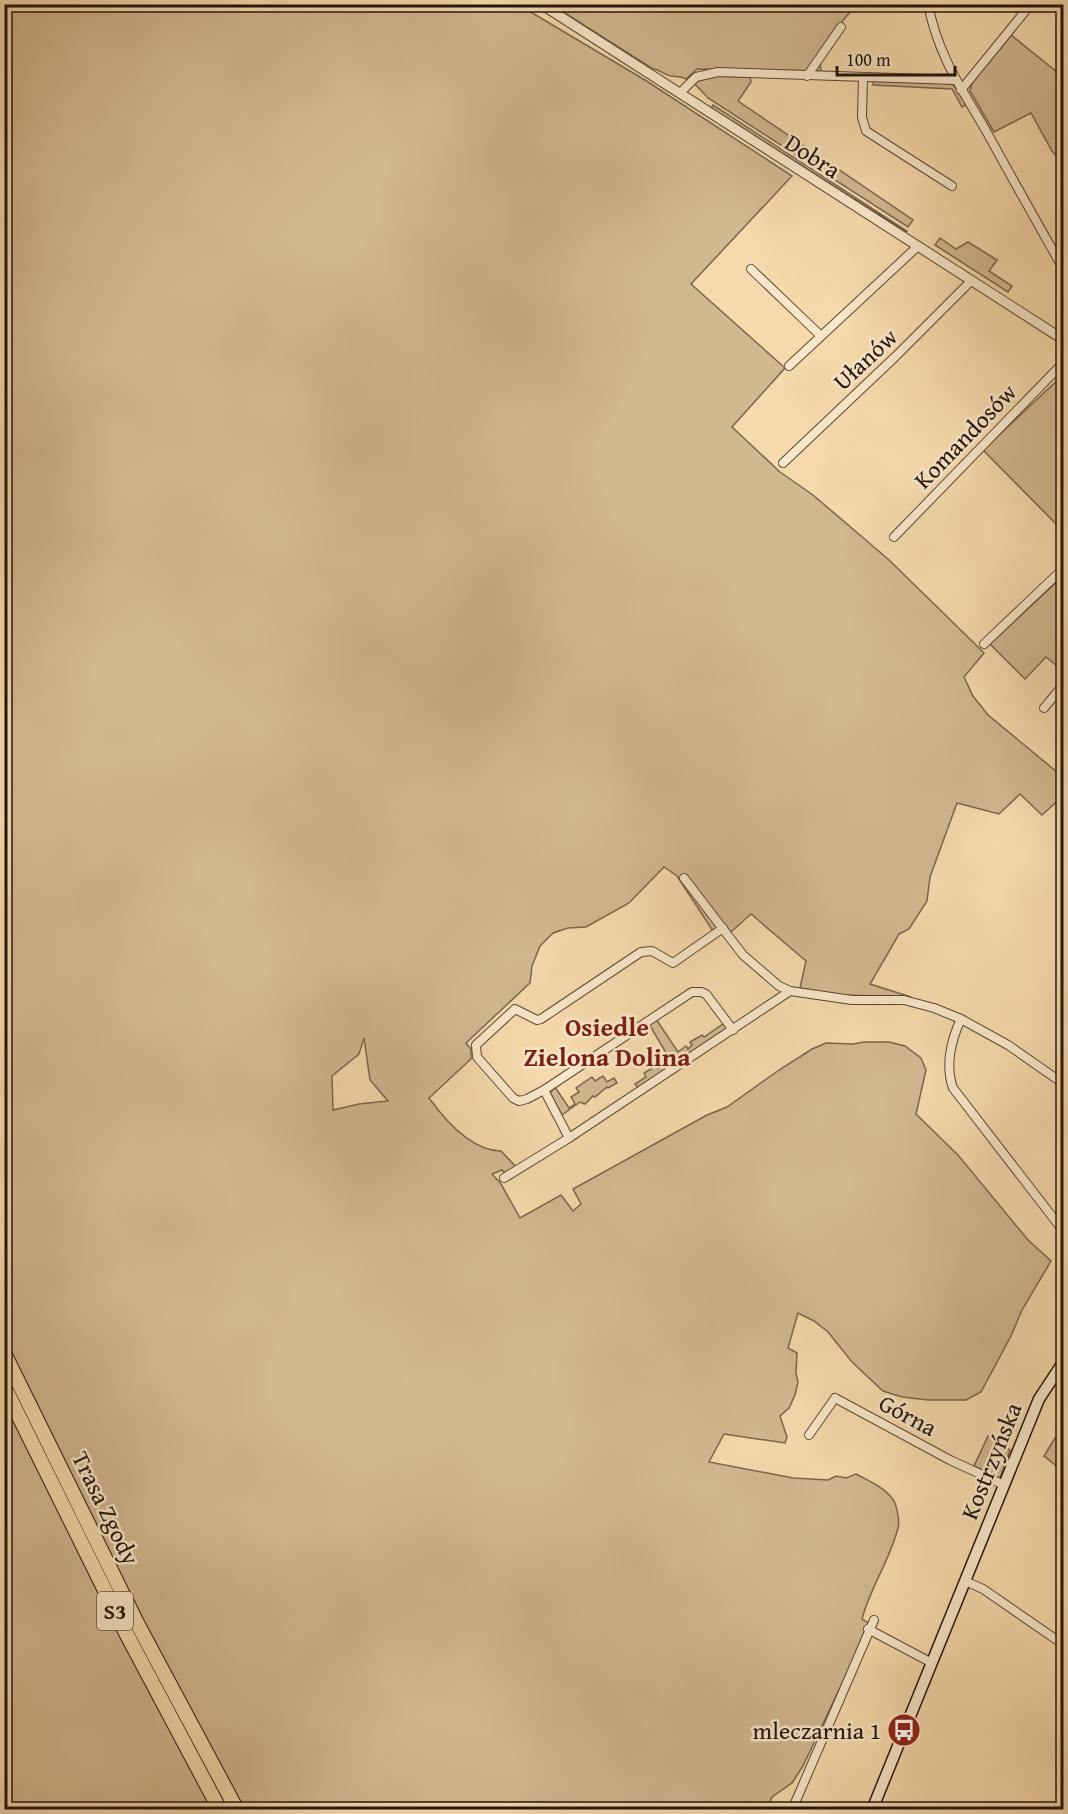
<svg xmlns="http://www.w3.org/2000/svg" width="1068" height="1814" viewBox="0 0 1068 1814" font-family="'Gentium Book Plus',serif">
	<rect width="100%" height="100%" fill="#f6daac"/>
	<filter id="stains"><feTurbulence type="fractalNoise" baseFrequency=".00333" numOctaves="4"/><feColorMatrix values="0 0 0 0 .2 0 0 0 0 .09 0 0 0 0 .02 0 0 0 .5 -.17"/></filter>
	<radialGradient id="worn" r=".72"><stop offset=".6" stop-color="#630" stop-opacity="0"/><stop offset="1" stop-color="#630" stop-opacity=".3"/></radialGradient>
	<g fill="#d2b891" stroke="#7a664e" stroke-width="1.5" fill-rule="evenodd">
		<path d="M5,5H519L645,80L792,176L691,284L785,368L732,427L780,472L813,495L888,559L973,642L984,653L964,677L973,696L988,715L1057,772L1063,768V796L1042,815L1020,794L999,814L957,803L930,877L927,901L909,929L899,934L870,984L911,997L840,995L800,988L806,961L751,914L732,931H713L677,876L664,867L629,903L586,927L568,928L553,933L540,946L532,966L530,983L466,1043L471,1049V1059L429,1098C445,1120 471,1151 501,1151L517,1168L506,1174L502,1170L492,1174L501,1184L520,1218L561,1195L573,1211L581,1204L573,1189L707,1115L727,1107L779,1070L812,1049L826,1043L853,1044L864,1042H889L905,1046L921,1058L926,1070L916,1114L958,1155L1028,1240L1051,1261L1022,1310L1011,1336L981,1392L966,1400H928L902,1397L883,1391L852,1362L828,1332L814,1321L798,1313L788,1348L797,1353L796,1373L798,1382L795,1395L789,1408L780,1416L787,1437L785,1443L724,1434L709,1462L793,1478L828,1480L836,1476L846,1478L856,1474C869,1481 886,1488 894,1501C897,1507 900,1522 898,1528C890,1560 870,1588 862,1619L870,1624L865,1635L803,1766L792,1783L772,1797L767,1809H4ZM364,1038L370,1080L388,1101L359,1104L333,1110L332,1076L359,1054Z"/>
		<path d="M552,5H856L841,23L845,27L820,61L821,71L697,69L686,79C680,76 677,77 671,76C663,75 660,69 653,69Z"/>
		<polygon points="1011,35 1063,77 1063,164 1052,151 1031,113 994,132 970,91 972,82"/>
		<polygon points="710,76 750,77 751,82 738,101 913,220 908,227 708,98 694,83"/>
		<polygon points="873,81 952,83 967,104 962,107 952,89 873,85"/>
		<polygon points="713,105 907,231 906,232 711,108"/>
		<polygon points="940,238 956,249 968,242 997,260 989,271 1012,286 1008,292 935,245"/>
		<polygon points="1063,375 1063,531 983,450"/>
		<polygon points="1063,576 1063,671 1046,657 1025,679 990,644"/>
		<polygon points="656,1019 678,1052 686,1046 688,1049 692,1045 690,1042 702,1035 704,1037 723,1024 727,1028 638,1088 635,1084 646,1077 644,1073 656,1066 658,1069 662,1066 661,1063 669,1058 649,1024"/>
		<polygon points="603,1076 607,1082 614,1078 617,1083 608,1088 607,1087 595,1097 593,1096 585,1104 580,1102 562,1115 550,1093 555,1087 569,1108 575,1104 571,1097 579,1092 576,1088 592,1077 595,1081"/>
		<polygon points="988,1436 1010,1450 1000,1478 974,1466"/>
		<polygon points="1055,1438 1063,1445 1063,1471 1044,1456"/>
	</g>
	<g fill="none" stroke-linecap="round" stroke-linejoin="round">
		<g stroke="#584634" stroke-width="10">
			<g id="minor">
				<path d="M928,4C938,55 960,86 985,129C1011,176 1037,223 1064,270"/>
				<polyline points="807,76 841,27"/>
				<polyline points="863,78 862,117 866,131 952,186"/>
				<polyline points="961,90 1031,4"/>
				<polyline points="680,93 696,77 718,72 955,80"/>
				<polyline points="751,269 821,336"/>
				<polyline points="789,366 917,247"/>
				<polyline points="783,463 896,356 971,281"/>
				<polyline points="894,537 1064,362"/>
				<polyline points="984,644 1064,568"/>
				<polyline points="1044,708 1064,684"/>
				<polyline points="684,878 743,955 779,986 790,991 852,1000 904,1000 934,1008 961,1019 1008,1045 1064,1084"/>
				<polyline points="723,928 673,963 652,951 641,952 541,1019 537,1020 515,1009 476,1045 477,1057 513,1098 519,1101 527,1099 544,1090 692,992 701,992 706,994 733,1030"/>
				<path d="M961,1019C951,1040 945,1066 953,1088L1061,1228"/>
				<polyline points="544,1090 569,1138"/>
				<polyline points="504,1178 569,1138 790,991"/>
				<polyline points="809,1435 835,1398 950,1460 1004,1485"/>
				<polyline points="965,1581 983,1589 1064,1645"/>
				<polyline points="868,1629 932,1663"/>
				<polyline points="792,1810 874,1620"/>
			</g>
		</g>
		<g stroke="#584634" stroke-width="11">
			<polyline id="tertiary" points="541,4 1064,340"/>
		</g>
		<g stroke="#23140c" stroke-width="13">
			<polyline id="secondary" points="872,1810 1039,1399 1064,1361"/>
		</g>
		<g stroke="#23140c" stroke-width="16">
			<g id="motorway">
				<polyline points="4,1353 137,1623 237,1810"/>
				<polyline points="4,1386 126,1633 220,1810"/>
			</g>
		</g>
		<use href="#minor" stroke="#f9e7c9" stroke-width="8"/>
		<use href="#tertiary" stroke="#f9e7c9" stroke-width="9"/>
		<use href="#secondary" stroke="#f9e7c9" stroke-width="10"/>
		<use href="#motorway" stroke="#f6daac" stroke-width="14"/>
	</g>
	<defs>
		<g id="bus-disc" transform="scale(1.725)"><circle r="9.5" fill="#8f2418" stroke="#f9e7c9"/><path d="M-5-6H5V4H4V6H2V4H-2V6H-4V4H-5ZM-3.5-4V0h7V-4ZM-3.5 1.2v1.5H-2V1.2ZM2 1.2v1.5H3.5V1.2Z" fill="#fff"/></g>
	</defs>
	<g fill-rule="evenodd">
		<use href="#bus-disc" x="904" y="1730"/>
	</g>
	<g text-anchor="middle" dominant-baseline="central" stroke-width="5" stroke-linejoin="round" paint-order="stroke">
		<rect fill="#f9e7c9" stroke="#635345" stroke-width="1.5" x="97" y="1592" width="36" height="38" rx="4.5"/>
		<g font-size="22" font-weight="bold" fill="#23140c">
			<text x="115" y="1611">S3</text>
		</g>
		<g font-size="24" fill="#23140c" stroke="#f9e7c9">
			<text transform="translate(813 156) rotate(33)">Dobra</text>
			<text transform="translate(865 359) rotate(-43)">Ułanów</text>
			<text transform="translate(965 436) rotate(-46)">Komandosów</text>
			<text transform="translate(908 1415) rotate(28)">Górna</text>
			<text transform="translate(991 1461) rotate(-68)">Kostrzyńska</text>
			<text transform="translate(106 1508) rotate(64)">Trasa Zgody</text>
		</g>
		<g font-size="24" fill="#23140c" stroke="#f9e7c9" text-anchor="end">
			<text x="881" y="1730">mleczarnia 1</text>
		</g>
		<g font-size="26" font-weight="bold" fill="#7a1f14" stroke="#f9e7c9">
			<text x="607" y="1026">Osiedle<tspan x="607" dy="30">Zielona Dolina</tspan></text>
		</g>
	</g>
	<rect width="1068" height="1814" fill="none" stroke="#f6daac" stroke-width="24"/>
	<rect x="6" y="6" width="1056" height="1802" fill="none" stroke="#23140c" stroke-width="3"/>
	<rect x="12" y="12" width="1044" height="1790" fill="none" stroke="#23140c" stroke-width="1.5"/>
	<path d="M837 66v9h118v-9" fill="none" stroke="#23140c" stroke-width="3"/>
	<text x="846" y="66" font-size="18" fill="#23140c" stroke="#f9e7c9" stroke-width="4.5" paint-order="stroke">100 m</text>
	<rect width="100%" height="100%" filter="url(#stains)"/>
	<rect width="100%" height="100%" fill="url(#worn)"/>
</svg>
